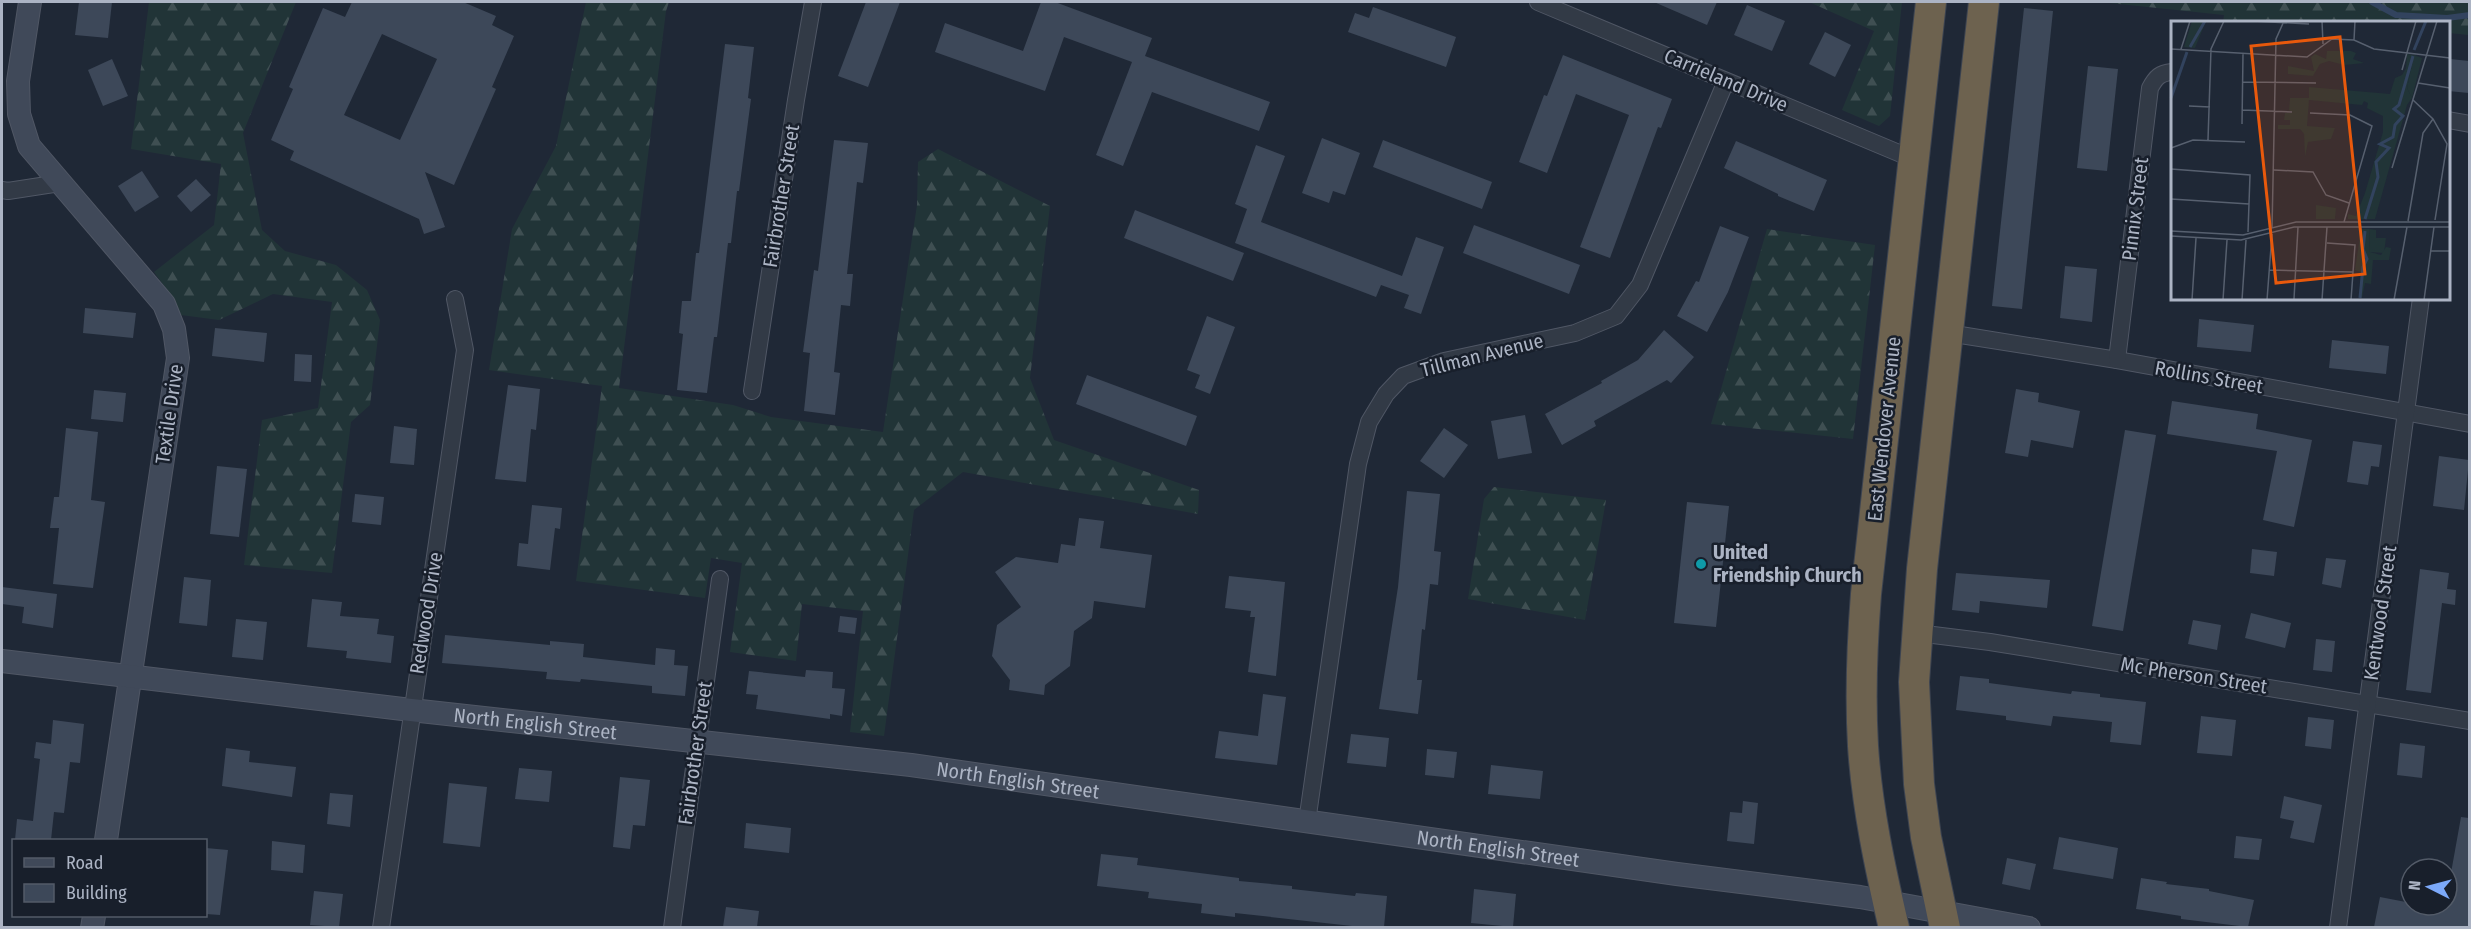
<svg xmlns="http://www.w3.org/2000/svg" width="2471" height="929" viewBox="0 0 2471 929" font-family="'Fira Sans Condensed',sans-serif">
	<defs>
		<pattern id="forest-firs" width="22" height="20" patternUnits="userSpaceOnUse" patternTransform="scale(1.5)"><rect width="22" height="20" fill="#213437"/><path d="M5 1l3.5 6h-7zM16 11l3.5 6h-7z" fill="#3f4f52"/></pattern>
	</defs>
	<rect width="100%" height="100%" fill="#1f2836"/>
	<g fill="url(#forest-firs)">
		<polygon points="149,2 296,2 243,133 262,230 285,251 336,265 367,290 380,320 370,405 351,422 332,573 244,565 262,420 318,408 332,302 273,294 219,320 181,315 172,297 154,272 214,225 221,164 131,149"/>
		<polygon points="586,2 669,2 666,11 619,388 733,405 771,417 883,432 917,205 918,162 938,149 1050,206 1030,378 1054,440 1199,490 1198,514 963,472 914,510 884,736 850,732 863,611 802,604 796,661 730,652 742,563 711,558 705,598 576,581 602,386 489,370 512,229 556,146"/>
		<polygon points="1809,2 1902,2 1890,116 1879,126 1842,110 1874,31"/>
		<polygon points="2100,2 2469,2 2469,35 2449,33 2448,22 2223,22 2224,15"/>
		<polygon points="1767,229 1875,245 1853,439 1711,424"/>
		<polygon points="1494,487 1606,500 1585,620 1468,599 1484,499"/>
	</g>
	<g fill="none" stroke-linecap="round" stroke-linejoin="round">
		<polyline stroke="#32435e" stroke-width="6" points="2372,2 2396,15 2447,18 2470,15"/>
	</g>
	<g fill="#3d4859" fill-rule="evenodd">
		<polygon points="79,2 112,2 108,38 75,35"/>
		<path d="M352,2H463L496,16L492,25L514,36L492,87L496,89L454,185L425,172L445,227L424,234L419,219L290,160L294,151L271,140L293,89L289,87L323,8L345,17ZM382,34L437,59L400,140L344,115Z"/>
		<polygon points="866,2 900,2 868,87 838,76"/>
		<polygon points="1041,2 1055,2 1152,38 1145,56 1270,102 1259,131 1152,92 1123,166 1096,155 1132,62 1064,37 1045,91 935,52 945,23 1023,51"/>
		<polygon points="1654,2 1717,2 1707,25"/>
		<polygon points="1747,5 1785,21 1772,51 1734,35"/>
		<polygon points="1373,7 1456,37 1446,67 1348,32 1355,13 1369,18"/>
		<polygon points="2024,8 2053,11 2022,309 1992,306"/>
		<polygon points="1825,32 1851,45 1835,77 1809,64"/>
		<polygon points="725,44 754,47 748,98 751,99 739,191 737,191 731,243 728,243 717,337 714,337 707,393 677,390 683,334 679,333 682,301 691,301 696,253 699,253"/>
		<polygon points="1563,55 1672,99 1661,128 1658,127 1610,258 1580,247 1629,115 1576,94 1547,173 1519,162 1544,95 1547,96"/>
		<polygon points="112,59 128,96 103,106 88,70"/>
		<polygon points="2450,59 2469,61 2469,93 2448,91"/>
		<polygon points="2088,66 2118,69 2107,171 2077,168"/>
		<polygon points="1322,138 1360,153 1345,195 1333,191 1329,203 1302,193"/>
		<polygon points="834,140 868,143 863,183 857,182 847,274 853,274 850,306 841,305 834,372 840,373 835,415 804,411 810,353 803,352 814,270 818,271"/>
		<polygon points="1383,140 1492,182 1482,209 1373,167"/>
		<polygon points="1736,141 1827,180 1814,211 1778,196 1778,194 1724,168"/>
		<polygon points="1256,145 1285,156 1261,222 1402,276 1416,237 1444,247 1421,314 1404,308 1409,295 1381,285 1376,297 1235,243 1247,209 1235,204"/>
		<polygon points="142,171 159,197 135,212 118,186"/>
		<polygon points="196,179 211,195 191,212 177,196"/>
		<polygon points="1135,210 1244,253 1233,281 1124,238"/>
		<polygon points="1474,225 1580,265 1569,294 1463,253"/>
		<polygon points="1720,226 1749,237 1728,292 1707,332 1677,316 1696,281 1699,282"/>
		<polygon points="2065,266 2097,269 2092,322 2060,318"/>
		<polygon points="85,308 136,313 133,338 83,333"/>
		<polygon points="1207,316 1235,327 1210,394 1195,388 1200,375 1187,370"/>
		<polygon points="2199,319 2254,325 2251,352 2197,347"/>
		<polygon points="215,328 267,333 264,362 212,356"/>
		<polygon points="1664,330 1694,357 1671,383 1667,380 1594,421 1596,426 1562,445 1545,414 1602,383 1601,381 1638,360"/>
		<polygon points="2332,340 2389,346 2386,374 2329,368"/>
		<polygon points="295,354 312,355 311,382 294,381"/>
		<polygon points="1087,375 1197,416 1186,446 1076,404"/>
		<polygon points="508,385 540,389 536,430 531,429 526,482 495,479"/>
		<polygon points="2016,389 2039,393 2038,402 2080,411 2073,448 2031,440 2028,457 2005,453"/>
		<polygon points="94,390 126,393 123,422 91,419"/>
		<polygon points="2172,401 2258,414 2256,429 2312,440 2294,527 2263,520 2277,451 2167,434"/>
		<polygon points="1525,415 1532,453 1498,459 1491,421"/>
		<polygon points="394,426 417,429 414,465 390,463"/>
		<polygon points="66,428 98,432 91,500 105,502 93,588 53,584 59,528 50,528 54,497 59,497"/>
		<polygon points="1444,428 1468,445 1444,478 1420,461"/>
		<polygon points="2125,430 2156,435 2123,631 2092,626"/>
		<polygon points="2353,441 2382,445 2379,467 2371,466 2368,485 2347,482"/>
		<polygon points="2439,456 2469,460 2464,510 2433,506"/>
		<polygon points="217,466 247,469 239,537 210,534"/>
		<polygon points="1407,491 1440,494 1434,551 1441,552 1438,585 1430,584 1425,630 1422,629 1417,680 1422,680 1418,714 1379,709 1398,587"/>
		<polygon points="355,494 384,497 381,525 352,522"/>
		<polygon points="1687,502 1729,506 1716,627 1674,623"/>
		<polygon points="532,505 562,508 560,529 555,528 550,570 517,566 519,543 528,544"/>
		<polygon points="1079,518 1104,521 1100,548 1152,555 1145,608 1094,601 1092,618 1074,631 1070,666 1045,685 1044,695 1009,690 1010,680 992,656 997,625 1021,607 995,572 1016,557 1058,563 1061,544 1075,546"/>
		<polygon points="2252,549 2277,552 2274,576 2250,573"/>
		<polygon points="2326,558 2346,560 2341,588 2322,584"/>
		<polygon points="2420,569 2449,573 2447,589 2456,590 2455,605 2442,603 2431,693 2406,690"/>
		<polygon points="1956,573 2050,580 2047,608 1980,601 1979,613 1952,610"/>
		<polygon points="1229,576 1285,582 1276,676 1248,672 1255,617 1250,617 1251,611 1225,608"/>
		<polygon points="184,577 211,580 207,626 179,623"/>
		<polygon points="2,587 57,594 53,628 22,623 24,607 2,604"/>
		<polygon points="312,599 342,602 340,616 379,619 377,634 394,636 391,663 346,658 347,651 307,647"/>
		<polygon points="2251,613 2291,623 2285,648 2245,638"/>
		<polygon points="840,616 857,618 855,634 838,632"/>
		<polygon points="236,619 267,622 263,660 232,657"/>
		<polygon points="2193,620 2221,625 2217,650 2188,644"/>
		<polygon points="445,635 550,645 550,641 584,644 583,657 655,665 656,648 675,650 674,665 688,666 685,696 652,693 652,686 581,679 580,682 546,679 547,672 442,663"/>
		<polygon points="2316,639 2335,641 2332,672 2313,670"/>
		<polygon points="806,670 833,672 832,688 845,689 842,716 830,714 830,719 756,709 758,695 746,694 749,671 805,677"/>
		<polygon points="1960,676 1989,679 1989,683 2071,694 2072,691 2100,694 2100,697 2146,702 2141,745 2110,742 2112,722 2053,716 2051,726 2006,720 2006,716 1956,710"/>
		<polygon points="1263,694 1286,697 1277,765 1215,758 1219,731 1258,736"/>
		<polygon points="2201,716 2236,720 2232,756 2197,753"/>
		<polygon points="2308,717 2334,720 2331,749 2305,746"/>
		<polygon points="53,720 84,724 80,763 70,762 64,813 54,812 51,840 15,840 17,819 33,821 40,759 34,758 36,742 51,744"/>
		<polygon points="1351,734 1389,738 1386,767 1347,763"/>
		<polygon points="2400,743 2425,746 2422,778 2397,775"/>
		<polygon points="226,748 250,751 249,762 296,767 292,797 222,786"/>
		<polygon points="1427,749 1457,752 1454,778 1425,775"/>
		<polygon points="1491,765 1543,771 1540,799 1488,794"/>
		<polygon points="519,768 552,771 549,802 515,799"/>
		<polygon points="620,777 650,780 645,826 633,825 630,849 613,847"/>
		<polygon points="449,783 487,787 480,847 443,843"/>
		<polygon points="330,793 353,795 350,827 327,824"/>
		<polygon points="2284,796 2322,805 2314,843 2290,838 2294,821 2280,818"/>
		<polygon points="1743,801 1758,803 1754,844 1727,841 1730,812 1742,813"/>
		<polygon points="2461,817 2469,818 2469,927 2374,927 2380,897 2411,903 2411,905 2447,905 2447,884 2449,884"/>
		<polygon points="746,823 791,828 789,853 744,848"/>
		<polygon points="2236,836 2262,839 2259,860 2234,858"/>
		<polygon points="2059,837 2118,848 2113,879 2053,869"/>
		<polygon points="272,841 305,845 303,873 271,870"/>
		<polygon points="206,848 228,850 220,915 206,914"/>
		<polygon points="1101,854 1138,858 1137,865 1239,878 1239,881 1292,886 1292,889 1355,896 1356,893 1387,896 1384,927 1352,927 1352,926 1235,913 1235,917 1201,913 1202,904 1148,898 1149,892 1097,886"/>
		<polygon points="2007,858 2036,864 2030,890 2002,884"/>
		<polygon points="2141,878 2167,882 2166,884 2209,889 2209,891 2254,900 2248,927 2181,919 2181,916 2136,909"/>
		<polygon points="1474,889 1516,894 1513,927 1471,923"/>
		<polygon points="314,891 343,894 339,927 310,925"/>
		<polygon points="726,907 759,911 757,927 723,927"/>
	</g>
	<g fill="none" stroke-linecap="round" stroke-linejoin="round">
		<g stroke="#505765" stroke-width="18">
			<g id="street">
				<polyline points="1538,2 1913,159"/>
				<polyline points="2448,120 2470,124"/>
				<polyline points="2,190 8,191 60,183"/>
				<polyline points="1948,333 2117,360 2470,424"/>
				<path d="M2117,360L2150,88C2156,77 2160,73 2172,72"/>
				<polyline points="752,391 796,100 813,2"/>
				<polyline points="1917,633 1990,642 2470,721"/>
				<polyline points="1307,822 1358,464 1369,422 1386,394 1403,376 1444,361 1575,333 1616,316 1640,285 1726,81"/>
				<polyline points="381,928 465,350 455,299"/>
				<polyline points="672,928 720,579"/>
				<polyline points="2338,928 2421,298"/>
			</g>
		</g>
		<g stroke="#505765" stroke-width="24">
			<g id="secondary">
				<polyline points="30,2 18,81 19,114 29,146 164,304 174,329 178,358 106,840"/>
				<path id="s1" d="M2,661L411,710L911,765L1677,874L1860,897L2029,928"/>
				<polyline points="92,928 94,916"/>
			</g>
		</g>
		<g stroke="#3d4451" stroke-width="32">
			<g id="highway">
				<path d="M1894,928C1880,868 1867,807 1863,746C1860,695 1862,645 1866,594L1931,2"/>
				<polyline points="1945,928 1926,837 1919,784 1914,682 1922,569 1984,2"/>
			</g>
		</g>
		<use href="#street" stroke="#323a46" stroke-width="16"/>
		<use href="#secondary" stroke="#404959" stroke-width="22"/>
		<use href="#highway" stroke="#6d624f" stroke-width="30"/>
	</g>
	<circle fill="#0f9aa8" stroke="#181f2b" stroke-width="2" cx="1701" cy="564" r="6"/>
	<g text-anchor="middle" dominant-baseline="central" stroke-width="5" stroke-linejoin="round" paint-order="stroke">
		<g font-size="20" fill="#acb4c4" stroke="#181f2b">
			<text transform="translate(1726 80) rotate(23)">Carrieland Drive</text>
			<text transform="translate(781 196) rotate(-81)">Fairbrother Street</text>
			<text transform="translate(2135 209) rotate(-83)">Pinnix Street</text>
			<text transform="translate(1482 355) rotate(-14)">Tillman Avenue</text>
			<text transform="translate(2209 377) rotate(10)">Rollins Street</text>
			<text transform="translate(169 414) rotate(-82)">Textile Drive</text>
			<text transform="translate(1884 429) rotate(-84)">East Wendover Avenue</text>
			<text transform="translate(426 613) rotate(-81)">Redwood Drive</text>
			<text transform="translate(2380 613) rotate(-82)">Kentwood Street</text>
			<text transform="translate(2194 675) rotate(9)">Mc Pherson Street</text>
			<text stroke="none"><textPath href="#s1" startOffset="537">North English Street</textPath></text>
			<text transform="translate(695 753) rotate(-82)">Fairbrother Street</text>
			<text stroke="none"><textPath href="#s1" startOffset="1023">North English Street</textPath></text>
			<text stroke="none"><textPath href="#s1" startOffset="1508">North English Street</textPath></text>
		</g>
		<g font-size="20" font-weight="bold" fill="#acb4c4" stroke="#181f2b" text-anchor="start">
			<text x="1713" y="552">United<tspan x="1713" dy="23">Friendship Church</tspan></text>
		</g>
	</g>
	<g transform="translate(2171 21)">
		<rect width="279" height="279" fill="#1f2836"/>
		<path d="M243,34L251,37L241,77L236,67ZM198,208L205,209V217H215L213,232L199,231Z" fill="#213437"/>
		<path d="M21,0H35L24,27L13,26ZM156,30H180L185,32L182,38L193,42L173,44L158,40L149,43L142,55L117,53V45L143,50L140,36L144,33L155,38ZM236,33L243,34L236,67L241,77L236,84L204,198H177V193L185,195L194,172L212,111V95L196,87L197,82L193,80L191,84L138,79L136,105L164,107L160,118L137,121L134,136L133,113L129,108H107V104H119V99H113L114,92H122L118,89L119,77H138V66L219,73L224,57L231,54L235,47ZM145,184L165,187L164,198H145ZM190,208H198L199,231L210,234L215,226L220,227L218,239H202L200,263L194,262L191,277H188L190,251L184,249Z" fill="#213437"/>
		<path fill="none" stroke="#32435e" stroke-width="3" d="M19,26L34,0M243,29L255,0M0,77L16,31M194,198L207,156L205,141L218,127L209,123L222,116L224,104L232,95L223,88L228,84L242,35M189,277L192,246L196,238L192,228L194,210"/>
		<path fill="none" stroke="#57606f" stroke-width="1.5" d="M82,0L138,3M151,0L152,23M183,19L184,0M0,28L136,36L161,18L183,19L203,28L279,37M10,28L19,0M231,49L245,0M72,61L145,62M247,62L279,67M242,79L262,98L276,123L264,199M18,85L39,86M71,89L121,91M139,92L179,94L201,105L173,201M71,103L72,33M37,119L40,28L53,0M0,127L22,119L74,121M221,147L266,0M0,148L79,154L77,211M103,149L142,151L155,174L178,182M0,178L78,183M237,200L252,112L262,98M101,207L105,18L113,0M0,210L72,214L125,201H279M0,215L70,219L123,206H279M156,222L184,224L180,279M260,230H279M98,249L182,251M123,278L127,206M21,279L25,217M52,279L56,219M71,279L75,219M96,279L101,213M103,279H139M151,279L156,206M223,279L236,206M253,279L263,206"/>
		<path fill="#e8590c" fill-opacity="0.15" stroke="#e8590c" stroke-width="3" d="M169,16L194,253L105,262L80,25Z"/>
		<rect width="279" height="279" fill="none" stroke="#acb4c4" stroke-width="3"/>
	</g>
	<rect width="2471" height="929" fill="none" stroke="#acb4c4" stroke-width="6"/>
	<rect x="12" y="839" width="195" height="78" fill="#181f2b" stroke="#535b68" stroke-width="1.5"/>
	<rect x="24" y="858" width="30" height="9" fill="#404959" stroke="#535b68" stroke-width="1.5"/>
	<text x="66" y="869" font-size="18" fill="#acb4c4">Road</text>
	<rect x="24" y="884" width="30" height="18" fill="#3d4859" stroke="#535b68" stroke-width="1.5"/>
	<text x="66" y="899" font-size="18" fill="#acb4c4">Building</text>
	<g transform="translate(2429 887) rotate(276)"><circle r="28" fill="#181f2b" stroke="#535b68" stroke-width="1.5"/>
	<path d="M0-4.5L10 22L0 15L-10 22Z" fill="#7ca9f9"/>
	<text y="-9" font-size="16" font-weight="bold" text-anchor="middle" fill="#acb4c4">N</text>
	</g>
</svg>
